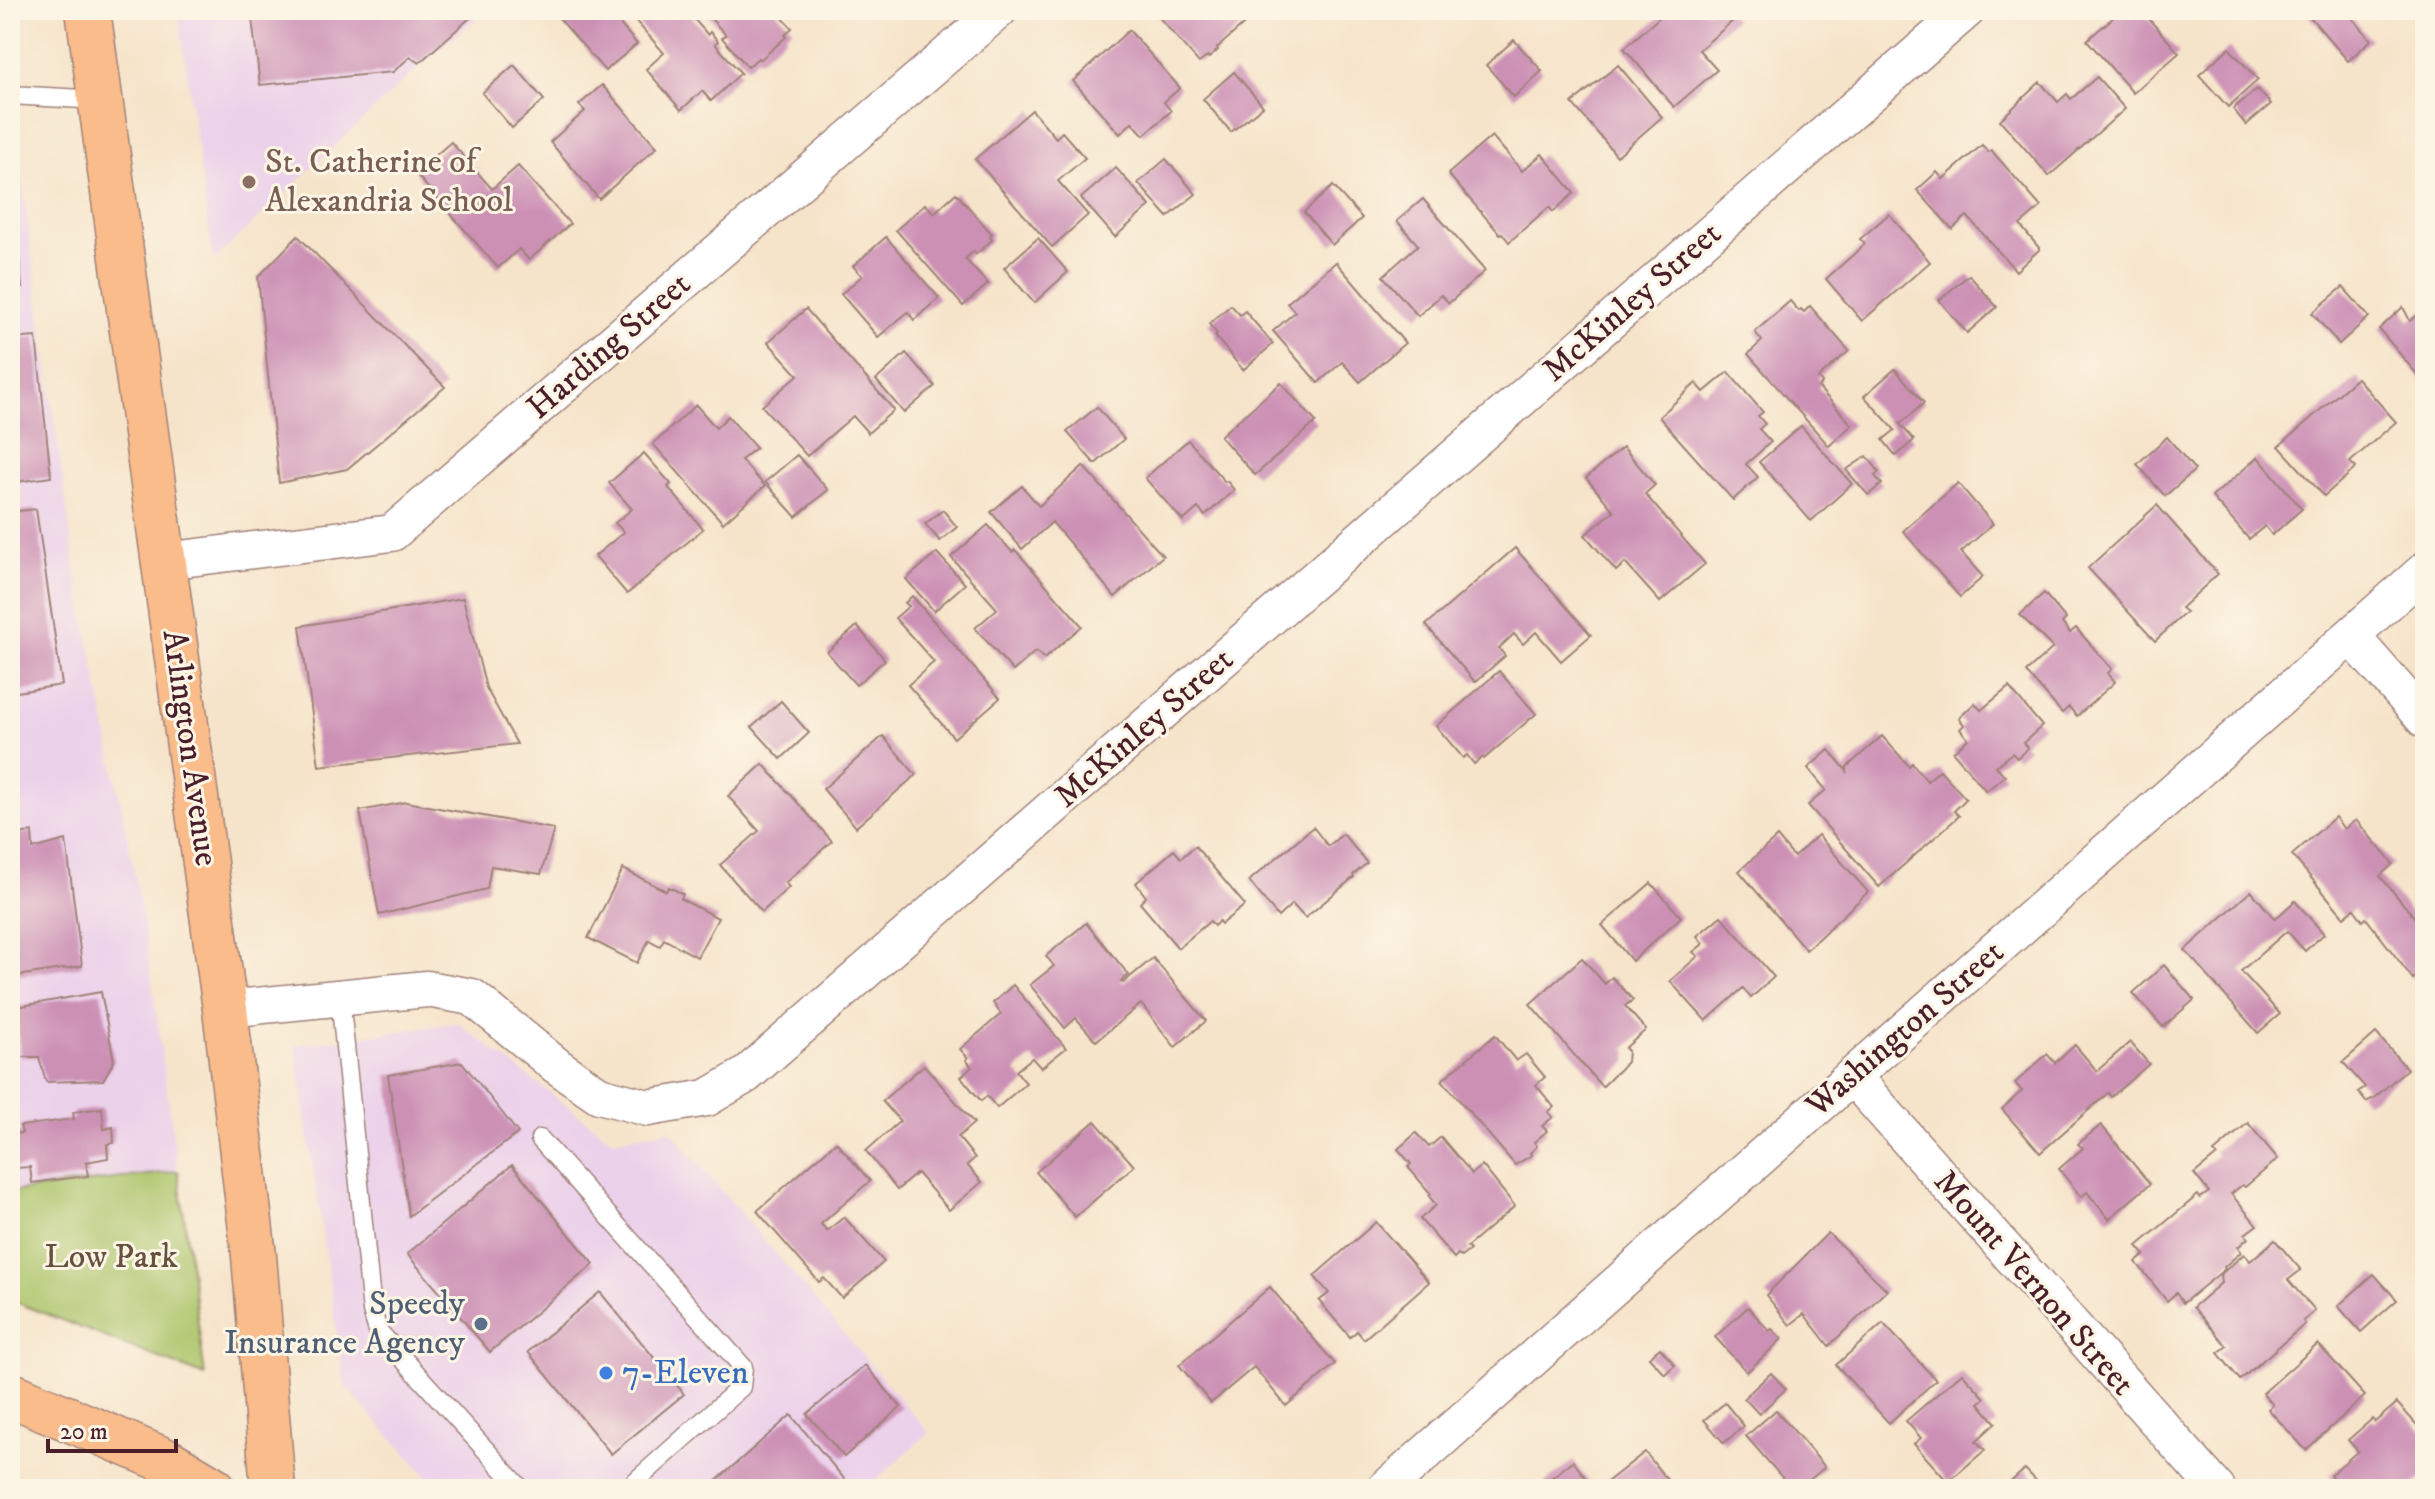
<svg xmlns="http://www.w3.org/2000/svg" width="2435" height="1499" viewBox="0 0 2435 1499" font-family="'IM FELL DW Pica',serif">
	<rect width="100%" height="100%" fill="#fcf5e5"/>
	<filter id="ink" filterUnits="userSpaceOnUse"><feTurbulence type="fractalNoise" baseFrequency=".0125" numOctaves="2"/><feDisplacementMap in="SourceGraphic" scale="16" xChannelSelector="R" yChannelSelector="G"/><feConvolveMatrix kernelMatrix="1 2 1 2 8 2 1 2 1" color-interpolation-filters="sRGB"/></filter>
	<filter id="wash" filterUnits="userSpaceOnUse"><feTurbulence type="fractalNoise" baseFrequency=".006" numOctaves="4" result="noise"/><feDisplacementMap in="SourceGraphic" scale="32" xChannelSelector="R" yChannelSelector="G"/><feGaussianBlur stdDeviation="1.8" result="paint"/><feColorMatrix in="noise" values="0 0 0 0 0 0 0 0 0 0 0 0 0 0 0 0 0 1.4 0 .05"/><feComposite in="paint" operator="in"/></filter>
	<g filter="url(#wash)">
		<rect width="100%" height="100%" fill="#f6e4ca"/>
		<g fill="#ecd1ea">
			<polygon points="178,10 486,10 421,65 213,261"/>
			<polygon points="10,93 75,568 144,923 178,1171 10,1192"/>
			<polygon points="458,1023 612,1140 670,1130 929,1433 865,1489 439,1489 345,1387 295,1045"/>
		</g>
		<polygon fill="#acc46a" stroke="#7b724a" stroke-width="2" points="178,1171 205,1376 10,1300 10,1192"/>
		<g id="blocks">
			<g fill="#cc90b5">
				<polygon points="251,10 479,10 419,63 410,57 393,72 260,85"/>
				<polygon points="552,10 608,10 637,44 605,71"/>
				<polygon points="626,10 686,10 708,35 710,32 718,41 715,44 741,73 711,101 702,91 681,110 646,69 664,53"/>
				<polygon points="703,10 778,10 777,12 792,28 785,35 786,37 760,60 758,58 748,67 722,38 726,35"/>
				<polygon points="1160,10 1260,10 1217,48 1218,50 1209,58 1208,56 1199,63 1156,14"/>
				<polygon points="1668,10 1727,10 1735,19 1699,50 1717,70 1674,107 1624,48"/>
				<polygon points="2122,10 2141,10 2179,53 2133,93 2087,40"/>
				<polygon points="2304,10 2354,10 2349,14 2371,40 2348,61"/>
				<polygon points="1129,30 1180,88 1164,102 1171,111 1144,135 1132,122 1120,134 1073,81"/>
				<polygon points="1514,40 1542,71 1514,97 1486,65"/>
				<polygon points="2229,48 2258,80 2228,107 2199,75"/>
				<polygon points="514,65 544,100 512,128 482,93"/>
				<polygon points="1618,65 1662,117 1617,156 1572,103"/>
				<polygon points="1234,72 1263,106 1231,132 1203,99"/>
				<polygon points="2097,77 2125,109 2049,176 2000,120 2040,82 2058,102 2067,94 2071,99"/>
				<polygon points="602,85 657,147 599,199 550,142 585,111 579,105"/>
				<polygon points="2257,89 2271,104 2246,125 2233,109"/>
				<polygon points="1032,110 1056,138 1062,132 1085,158 1058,181 1088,215 1052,247 975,159"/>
				<polygon points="1492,136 1522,171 1542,154 1574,193 1553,212 1549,207 1509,242 1502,233 1500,234 1448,174"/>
				<polygon points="451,142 492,189 518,166 570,224 529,260 519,249 498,268 415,173"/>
				<polygon points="1982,145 1988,152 1991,150 2041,207 2020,225 2040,249 2016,271 1967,216 1952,229 1917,190 1937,172 1943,179"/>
				<polygon points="1166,159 1196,194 1168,217 1138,183"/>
				<polygon points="1116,168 1150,206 1115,237 1081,198"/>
				<polygon points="1333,186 1362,218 1332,245 1304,212"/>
				<polygon points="956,193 992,234 990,237 992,240 976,254 974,251 965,259 988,284 963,306 896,230 925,204 934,213"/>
				<polygon points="1423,199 1485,271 1449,303 1441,295 1418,316 1383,276 1418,245 1397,221"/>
				<polygon points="15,213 22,288 10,289 10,214"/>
				<polygon points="1889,214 1930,262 1862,321 1826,279 1865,244 1860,239"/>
				<polygon points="298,236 445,387 347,469 279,483 258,277"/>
				<polygon points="886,237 939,298 914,320 908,312 878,337 841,294 862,276 853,266"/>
				<polygon points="1038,238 1068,272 1034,303 1004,268"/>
				<polygon points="1336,262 1405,343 1360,382 1342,362 1318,383 1273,331 1295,312 1287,303"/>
				<polygon points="1969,275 1997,307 1967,333 1939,300"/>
				<polygon points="2343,287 2369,317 2339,344 2312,313"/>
				<polygon points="1790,301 1799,311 1801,309 1804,312 1810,306 1849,351 1818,378 1822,383 1818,387 1852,425 1829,446 1748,354 1762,341 1755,332"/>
				<polygon points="1231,305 1240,315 1245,311 1273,344 1243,370 1215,336 1217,334 1209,324"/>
				<polygon points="2403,307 2410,321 2425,309 2425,384 2379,329"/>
				<polygon points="806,309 894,410 868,433 853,416 807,456 762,406 798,375 768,342"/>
				<polygon points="36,337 51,477 10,483 10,339"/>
				<polygon points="906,353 935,386 904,413 876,380"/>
				<polygon points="1895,369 1924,403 1900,424 1914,440 1896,456 1883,440 1895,430 1864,396"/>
				<polygon points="1728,372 1763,412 1758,416 1765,424 1759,429 1771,442 1746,464 1758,477 1733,500 1659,417 1696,383 1704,392"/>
				<polygon points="2357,378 2396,422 2350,462 2356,468 2324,496 2279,446"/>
				<polygon points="1281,383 1316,422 1255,475 1220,436"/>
				<polygon points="696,405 716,428 728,416 756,448 741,460 765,486 723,523 653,444"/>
				<polygon points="1097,407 1124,439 1095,464 1067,432"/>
				<polygon points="1801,426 1852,484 1811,521 1759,462"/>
				<polygon points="2167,437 2195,470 2165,496 2137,464"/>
				<polygon points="1188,440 1225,482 1227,481 1234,490 1205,516 1198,508 1183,521 1145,478"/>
				<polygon points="1623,447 1655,485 1645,494 1705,564 1660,602 1625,563 1616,571 1585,535 1614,511 1586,478"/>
				<polygon points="644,453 671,484 668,487 703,529 627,594 595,556 624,532 615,523 632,509 609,483"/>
				<polygon points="797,455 828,490 796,517 765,482"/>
				<polygon points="1867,456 1879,472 1875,476 1882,484 1868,495 1846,470"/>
				<polygon points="2258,457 2302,509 2272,535 2265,526 2249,539 2212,497"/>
				<polygon points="1083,466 1163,556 1115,597 1052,522 1022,549 991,512 1022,486 1039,506"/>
				<polygon points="1958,483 1993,524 1961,552 1983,577 1960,597 1903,531"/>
				<polygon points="2157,505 2218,574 2181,608 2186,612 2155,641 2088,568"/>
				<polygon points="36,509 62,685 10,693 10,512"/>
				<polygon points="943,510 957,527 940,541 925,524"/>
				<polygon points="988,525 1012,552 1015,550 1018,553 1082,626 1044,659 1036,651 1013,671 975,628 997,609 951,557"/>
				<polygon points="1515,548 1591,635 1561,661 1536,632 1523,644 1514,634 1499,648 1505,656 1475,682 1426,625"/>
				<polygon points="937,553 965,584 934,611 906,579"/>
				<polygon points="2044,593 2066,619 2062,623 2070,633 2076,628 2112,669 2108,673 2115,682 2077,716 2069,707 2062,713 2026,672 2053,648 2020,615"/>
				<polygon points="912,596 1000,698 954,738 908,685 934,662 895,618 909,606 905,603"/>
				<polygon points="463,598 486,688 517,744 319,766 300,626"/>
				<polygon points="857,626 885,660 856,685 827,652"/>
				<polygon points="1499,671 1536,714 1484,759 1483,757 1474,764 1467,755 1463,758 1436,726"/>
				<polygon points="2009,687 2042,726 2023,743 2028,748 2017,758 2012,753 1996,766 2005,776 1986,791 1953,752 1968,739 1960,729 1964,725 1959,718 1975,703 1981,710"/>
				<polygon points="781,701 809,733 781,759 752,727"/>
				<polygon points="883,736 916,775 856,827 823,789"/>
				<polygon points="1882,736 1909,766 1912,763 1927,781 1940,770 1966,799 1954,811 1959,816 1879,887 1808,805 1826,790 1808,768 1829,750 1847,771 1847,767"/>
				<polygon points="763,764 832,841 785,883 789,887 762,912 720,865 759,831 728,796"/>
				<polygon points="406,802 554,829 541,874 491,866 487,889 379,915 360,811"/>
				<polygon points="2335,817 2344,829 2356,820 2393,864 2380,876 2425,930 2425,969 2413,979 2366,918 2363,921 2354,909 2344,917 2292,855"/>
				<polygon points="1313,827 1328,846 1343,834 1367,863 1353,875 1354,877 1305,918 1292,904 1278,917 1249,881"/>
				<polygon points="32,832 33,849 66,840 82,966 10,977 10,835"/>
				<polygon points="1818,835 1868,892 1806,950 1739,871 1777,837 1794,857"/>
				<polygon points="1195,846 1245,905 1221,924 1219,921 1214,926 1210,921 1178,948 1140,903 1146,897 1136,883 1174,850 1181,858"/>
				<polygon points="623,869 666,891 669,887 683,894 681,899 718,918 697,957 664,939 660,946 649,940 637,963 588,938"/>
				<polygon points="1651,883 1681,917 1632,961 1602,925"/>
				<polygon points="2251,891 2275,919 2295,901 2324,934 2305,951 2287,931 2241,971 2280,1014 2258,1033 2185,950"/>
				<polygon points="1721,916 1774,977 1751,998 1743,988 1706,1021 1670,981 1698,956 1693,952 1703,944 1697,936"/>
				<polygon points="1086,923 1129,975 1121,981 1123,983 1153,958 1206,1021 1175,1047 1141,1004 1096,1041 1076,1018 1065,1028 1030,985 1054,966 1046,956"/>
				<polygon points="1582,958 1605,984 1612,977 1633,1000 1625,1006 1646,1030 1625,1048 1628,1051 1627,1062 1602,1087 1530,1004"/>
				<polygon points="2164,965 2194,1000 2163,1027 2133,993"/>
				<polygon points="1013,985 1066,1048 1041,1068 1032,1058 1016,1071 1026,1083 997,1108 987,1096 981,1101 961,1077 972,1067 966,1060 968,1058 960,1049 1001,1014 993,1003"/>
				<polygon points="101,992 114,1061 103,1080 46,1082 39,1057 20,1057 16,1007"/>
				<polygon points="2376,1033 2407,1069 2374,1098 2366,1102 2358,1092 2365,1087 2343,1062"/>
				<polygon points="1495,1035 1516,1061 1526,1054 1545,1077 1536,1085 1554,1107 1548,1112 1553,1117 1542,1126 1547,1131 1534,1142 1537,1146 1530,1153 1532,1155 1515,1165 1442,1080"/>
				<polygon points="2130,1042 2149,1064 2111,1097 2108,1093 2040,1153 2002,1109 2022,1091 2015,1083 2047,1054 2055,1063 2075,1045 2097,1071"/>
				<polygon points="462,1062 518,1133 409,1216 388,1075"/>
				<polygon points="924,1065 974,1123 958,1137 975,1158 967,1165 982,1182 949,1210 917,1173 897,1190 866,1151 900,1121 882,1101"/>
				<polygon points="102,1108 104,1129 113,1127 114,1143 107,1144 108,1158 86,1162 88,1176 32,1183 30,1167 15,1168 11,1134 22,1133 20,1126 74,1119 73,1112"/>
				<polygon points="1095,1121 1134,1166 1075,1217 1036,1172"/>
				<polygon points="2248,1123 2278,1159 2245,1187 2242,1185 2231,1194 2257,1225 2245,1234 2248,1238 2238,1247 2241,1252 2224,1267 2225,1269 2183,1303 2176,1293 2167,1301 2136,1262 2145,1255 2137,1246 2198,1195 2200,1198 2209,1192 2194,1174 2217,1155 2214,1152"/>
				<polygon points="2101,1125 2150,1184 2109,1219 2087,1192 2081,1197 2059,1169 2083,1148 2078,1144"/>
				<polygon points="1416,1133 1429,1147 1441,1137 1472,1174 1482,1165 1515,1206 1467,1247 1470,1250 1461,1257 1458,1254 1454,1258 1420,1219 1436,1205 1429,1196 1431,1194 1408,1167 1411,1164 1398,1149"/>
				<polygon points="836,1142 870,1181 821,1224 827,1231 844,1217 884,1262 842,1298 824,1278 819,1282 757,1211"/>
				<polygon points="512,1165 594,1264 490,1352 407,1254"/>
				<polygon points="1376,1222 1429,1282 1364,1339 1357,1331 1350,1337 1319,1301 1329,1293 1314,1276"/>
				<polygon points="1828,1233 1887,1290 1829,1346 1804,1314 1790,1325 1766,1295"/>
				<polygon points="2275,1240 2301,1270 2288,1280 2315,1311 2303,1321 2305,1324 2240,1380 2218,1353 2227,1346 2193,1307 2221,1283 2220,1275 2244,1254 2250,1261"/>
				<polygon points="2374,1274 2397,1300 2361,1332 2338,1306"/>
				<polygon points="1270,1287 1335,1364 1286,1406 1254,1367 1211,1403 1179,1365"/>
				<polygon points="600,1292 684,1394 611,1454 528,1352"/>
				<polygon points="1748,1307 1769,1331 1772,1329 1782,1339 1747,1372 1715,1337"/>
				<polygon points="1883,1323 1936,1380 1889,1423 1836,1365"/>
				<polygon points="2318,1344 2365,1396 2306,1450 2268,1409 2273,1405 2263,1393"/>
				<polygon points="1660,1348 1675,1365 1665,1374 1649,1357"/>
				<polygon points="865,1365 901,1407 844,1457 807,1414"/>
				<polygon points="1771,1373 1786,1389 1759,1414 1744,1398"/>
				<polygon points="1962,1373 1985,1398 1979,1403 1996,1423 1976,1441 1985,1450 1948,1482 1914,1444 1921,1438 1906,1421"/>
				<polygon points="1725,1403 1744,1426 1724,1443 1704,1420"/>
				<polygon points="2397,1403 2425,1434 2425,1475 2409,1489 2343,1489 2330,1475 2358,1451 2348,1440 2372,1419 2375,1422"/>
				<polygon points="1776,1410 1825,1467 1799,1489 1792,1489 1746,1436"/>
				<polygon points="791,1415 851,1487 848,1489 707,1489"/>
				<polygon points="1645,1452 1673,1487 1670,1489 1598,1489"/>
				<polygon points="1573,1461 1594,1489 1537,1489"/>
				<polygon points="2025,1469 2044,1489 2003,1489"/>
			</g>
		</g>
	</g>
	<g filter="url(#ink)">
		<use href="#blocks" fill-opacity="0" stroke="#a0827a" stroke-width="2"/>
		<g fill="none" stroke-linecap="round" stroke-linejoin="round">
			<g stroke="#a0827a" stroke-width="21">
				<g id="service">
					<polyline points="10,95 101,100"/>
					<polyline points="340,997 372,1311 378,1331 521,1489"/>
					<polyline points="540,1139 743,1367 741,1387 627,1489"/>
				</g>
			</g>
			<g stroke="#a0827a" stroke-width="39">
				<g id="minor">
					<polyline points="165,561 392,533 999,10"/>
					<polyline points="2351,636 2425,720"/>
					<polyline points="225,1009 427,989 472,997 557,1066 599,1095 648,1108 707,1098 746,1075 1967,10"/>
					<polyline points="1852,1076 2217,1489"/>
					<polyline points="1385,1489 2425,570"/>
				</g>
			</g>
			<g stroke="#a0827a" stroke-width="47">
				<g id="primary">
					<polyline points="88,10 225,1009 254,1256 273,1489"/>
					<polyline points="10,1394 169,1462 214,1489"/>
				</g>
			</g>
			<use href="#service" stroke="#fff" stroke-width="18"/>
			<use href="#minor" stroke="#fff" stroke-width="36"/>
			<use href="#primary" stroke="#f9bc8a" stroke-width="44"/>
		</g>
	</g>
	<circle fill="#8d6e63" stroke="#fcf5e5" stroke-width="3" cx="249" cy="182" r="8"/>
	<circle fill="#5c6f8a" stroke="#fcf5e5" stroke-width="3" cx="481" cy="1324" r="8"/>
	<circle fill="#3f7fe0" stroke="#fcf5e5" stroke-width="3" cx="606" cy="1373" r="8"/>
	<g text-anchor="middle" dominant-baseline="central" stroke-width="6" stroke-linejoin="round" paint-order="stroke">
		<g font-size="34" fill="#785e54" stroke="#fcf5e5" text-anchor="start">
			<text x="265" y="162">St. Catherine of<tspan x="265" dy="39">Alexandria School</tspan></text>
		</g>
		<g font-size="34" fill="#4a1f2b" stroke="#fcf5e5">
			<text transform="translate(1632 302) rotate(-41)">McKinley Street</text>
			<text transform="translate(609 346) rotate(-41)">Harding Street</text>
			<text transform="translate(1144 728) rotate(-41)">McKinley Street</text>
			<text transform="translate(190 748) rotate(82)">Arlington Avenue</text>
			<text transform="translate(1905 1029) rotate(-41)">Washington Street</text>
			<text transform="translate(2034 1283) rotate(49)">Mount Vernon Street</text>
		</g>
		<g font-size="34" fill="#67513e" stroke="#fcf5e5">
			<text x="111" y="1257">Low Park</text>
		</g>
		<g font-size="34" fill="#4e5e75" stroke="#fcf5e5" text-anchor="end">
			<text x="465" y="1304">Speedy<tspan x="465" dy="39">Insurance Agency</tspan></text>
		</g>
		<g font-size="34" fill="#366cbe" stroke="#fcf5e5" text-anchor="start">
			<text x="622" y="1373">7-Eleven</text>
		</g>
	</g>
	<rect width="2435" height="1499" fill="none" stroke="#fcf5e5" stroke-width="40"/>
	<path d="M48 1439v12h128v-12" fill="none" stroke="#4a1f2b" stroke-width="4"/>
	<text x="60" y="1439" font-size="24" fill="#4a1f2b" stroke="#fcf5e5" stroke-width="6" paint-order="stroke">20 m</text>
</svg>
